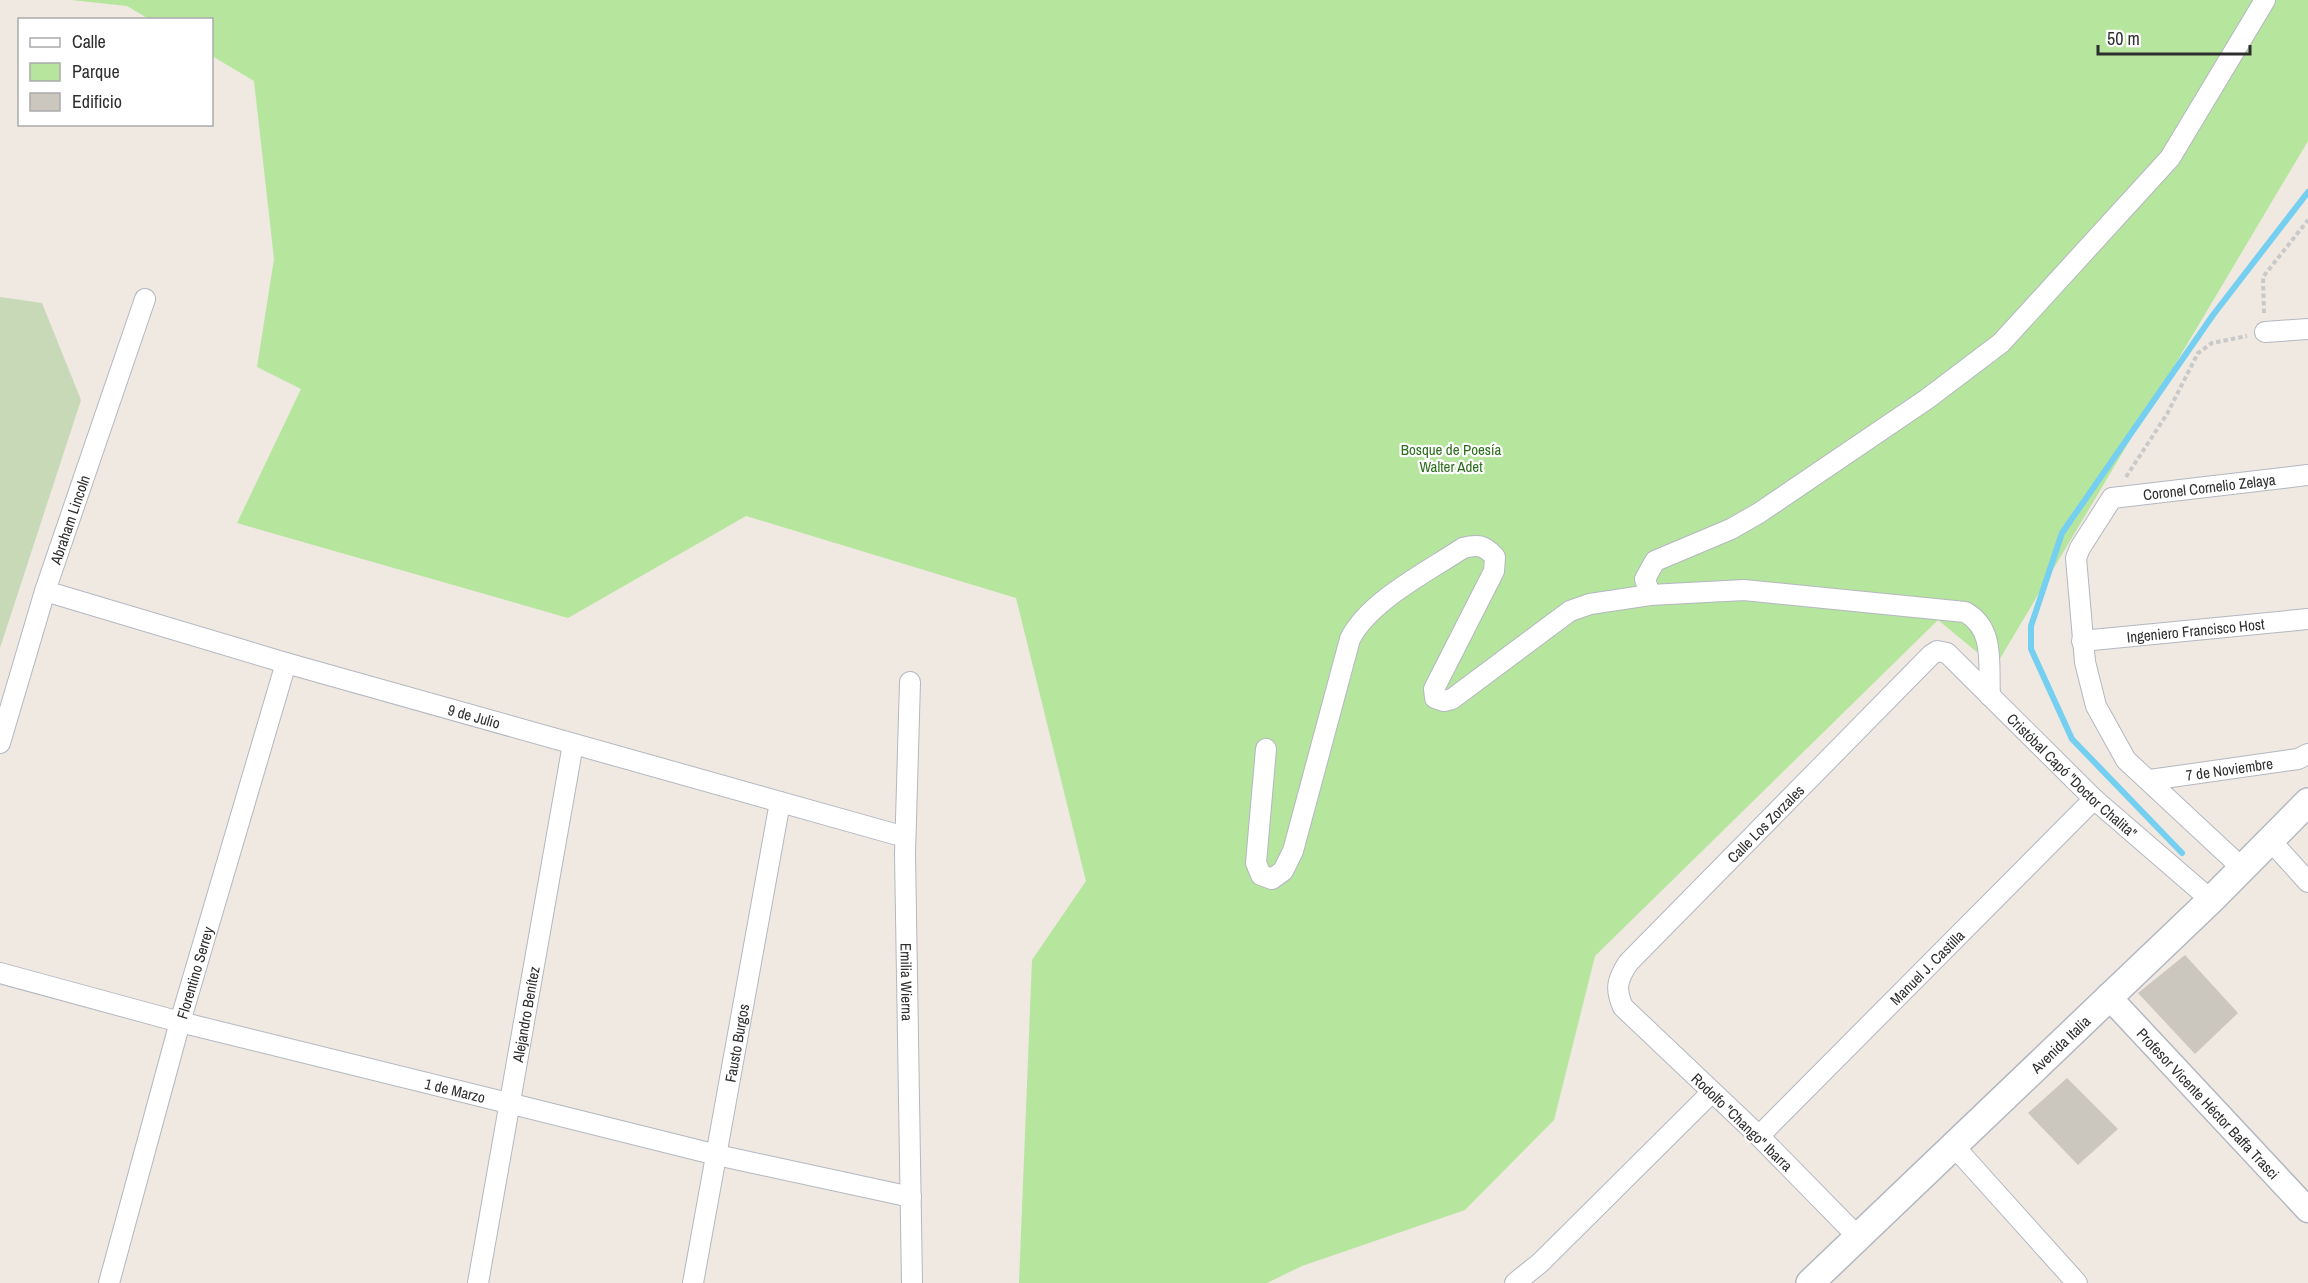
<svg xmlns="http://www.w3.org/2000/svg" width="2308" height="1283" viewBox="0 0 2308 1283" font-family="'Archivo Narrow',sans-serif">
	<rect width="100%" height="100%" fill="#efe9e1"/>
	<polygon fill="#b6e59e" points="71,0 2308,0 2308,141 1995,667 1938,620 1595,956 1554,1120 1465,1210 1302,1266 1267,1283 1019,1283 1032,960 1086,881 1016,598 746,516 568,618 237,523 301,389 257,367 274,259 254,81 212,56 212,20 149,19 127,6"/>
	<polygon fill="#c8d9b8" points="0,297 42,303 81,400 0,648"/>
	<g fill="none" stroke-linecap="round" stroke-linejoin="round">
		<polyline stroke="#75cff0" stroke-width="6" points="2182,853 2072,739 2031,649 2031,626 2062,533 2213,315 2308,192"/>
	</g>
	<g fill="#cbc7bf">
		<polygon points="2185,955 2238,1013 2195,1054 2138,993"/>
		<polygon points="2067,1078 2118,1129 2078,1165 2028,1113"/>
	</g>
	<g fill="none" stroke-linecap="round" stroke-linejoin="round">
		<g stroke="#b4b7c1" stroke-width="22">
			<g id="minor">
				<polyline points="2265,332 2308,329"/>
				<path id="s1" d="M45,591L286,663L905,837"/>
				<polyline points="1650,595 1645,579 1655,561 1731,529 1759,513 1927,399 2001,343 2170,158 2265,0"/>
				<path id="s2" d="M2082,641L2308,619"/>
				<path id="s3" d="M910,682L905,854L912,1283"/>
				<path id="s4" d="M0,743L45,591L145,299"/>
				<path d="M1266,749L1256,863L1261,875L1272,879L1283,871L1293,851L1350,639C1369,601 1427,572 1463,548C1478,544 1484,545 1495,557L1494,571L1434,689L1435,698L1444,701L1452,699L1570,611L1590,604L1650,595L1744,590L1965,612C1996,629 1988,665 1990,696"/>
				<path id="s5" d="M2150,780L2298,759L2308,754"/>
				<polyline points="2270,840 2308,882"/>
				<path id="s6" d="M2242,868L2126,760L2096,706L2085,662L2076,558L2080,548L2112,498L2308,475"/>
				<path id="s7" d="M0,973L180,1022L508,1103L717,1155L911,1197"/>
				<path id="s8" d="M1759,1136L2094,799"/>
				<polyline points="1953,1145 2077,1283"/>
				<path id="s9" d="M1859,1238L1759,1136L1623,1007C1615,989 1617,980 1628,963L1931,655L1937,651L1947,653L2094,799L2211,900"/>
				<path id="s10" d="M109,1283L180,1022L286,663"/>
				<path id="s11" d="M478,1283L573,744"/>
				<path id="s12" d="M693,1283L780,802"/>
				<polyline points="1515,1283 1540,1263 1712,1092"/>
			</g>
		</g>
		<g stroke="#b4b7c1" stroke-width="27">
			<g id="tertiary">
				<path id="s13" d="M2108,996L2308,1210"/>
			</g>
		</g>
		<g stroke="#b4b7c1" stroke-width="30">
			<g id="secondary">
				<path id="s14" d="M1810,1283L2211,900L2308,802"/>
			</g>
		</g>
		<g stroke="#c9c9c9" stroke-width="4" stroke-dasharray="4.5 3" stroke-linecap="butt">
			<polyline points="2264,313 2263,277 2308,220"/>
			<polyline points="2126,477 2167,414 2198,353 2212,343 2247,336"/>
		</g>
		<use href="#minor" stroke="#fff" stroke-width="20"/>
		<use href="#tertiary" stroke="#fff" stroke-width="24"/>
		<use href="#secondary" stroke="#fff" stroke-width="27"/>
	</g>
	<g text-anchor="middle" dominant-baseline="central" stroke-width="4.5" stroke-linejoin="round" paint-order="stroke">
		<g font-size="15" fill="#2c6e1b" stroke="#fff">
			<text x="1451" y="449">Bosque de Poesía<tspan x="1451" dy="17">Walter Adet</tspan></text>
		</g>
		<g font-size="15" fill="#2e2e2e" stroke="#fff">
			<text stroke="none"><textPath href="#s6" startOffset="538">Coronel Cornelio Zelaya</textPath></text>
			<text stroke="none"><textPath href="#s4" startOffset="234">Abraham Lincoln</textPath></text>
			<text stroke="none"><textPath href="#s2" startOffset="114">Ingeniero Francisco Host</textPath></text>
			<text stroke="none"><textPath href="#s1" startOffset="447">9 de Julio</textPath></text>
			<text stroke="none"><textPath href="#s5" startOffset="80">7 de Noviembre</textPath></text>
			<text stroke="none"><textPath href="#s9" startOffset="1002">Cristóbal Capó "Doctor Chalita"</textPath></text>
			<text stroke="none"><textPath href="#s9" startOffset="573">Calle Los Zorzales</textPath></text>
			<text stroke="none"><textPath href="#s8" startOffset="238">Manuel J. Castilla</textPath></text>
			<text stroke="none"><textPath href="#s10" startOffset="322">Florentino Serrey</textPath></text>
			<text stroke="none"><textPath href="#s3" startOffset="300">Emilia Wierna</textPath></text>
			<text stroke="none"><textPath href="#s11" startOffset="273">Alejandro Benítez</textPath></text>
			<text stroke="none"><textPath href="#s12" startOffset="244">Fausto Burgos</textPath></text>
			<text stroke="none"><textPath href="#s14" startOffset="346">Avenida Italia</textPath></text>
			<text stroke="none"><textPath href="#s7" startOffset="470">1 de Marzo</textPath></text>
			<text stroke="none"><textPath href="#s13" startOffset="147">Profesor Vicente Héctor Baffa Trasci</textPath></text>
			<text transform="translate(1742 1122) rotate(44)">Rodolfo "Chango" Ibarra</text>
		</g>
	</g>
	<rect x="18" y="18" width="195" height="108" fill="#ffffff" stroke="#ababab" stroke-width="1.5"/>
	<rect x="30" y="38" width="30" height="9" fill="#ffffff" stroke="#ababab" stroke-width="1.5"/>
	<text x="72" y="48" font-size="18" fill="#2e2e2e">Calle</text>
	<rect x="30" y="63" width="30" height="18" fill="#b6e59e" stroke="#ababab" stroke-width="1.5"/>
	<text x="72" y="78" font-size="18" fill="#2e2e2e">Parque</text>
	<rect x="30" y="93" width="30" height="18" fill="#cbc7bf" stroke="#ababab" stroke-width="1.5"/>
	<text x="72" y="108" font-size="18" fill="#2e2e2e">Edificio</text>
	<path d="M2098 45v9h152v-9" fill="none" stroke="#2e2e2e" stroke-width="3"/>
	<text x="2107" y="45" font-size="18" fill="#2e2e2e" stroke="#ffffff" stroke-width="4.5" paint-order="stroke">50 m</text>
</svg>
